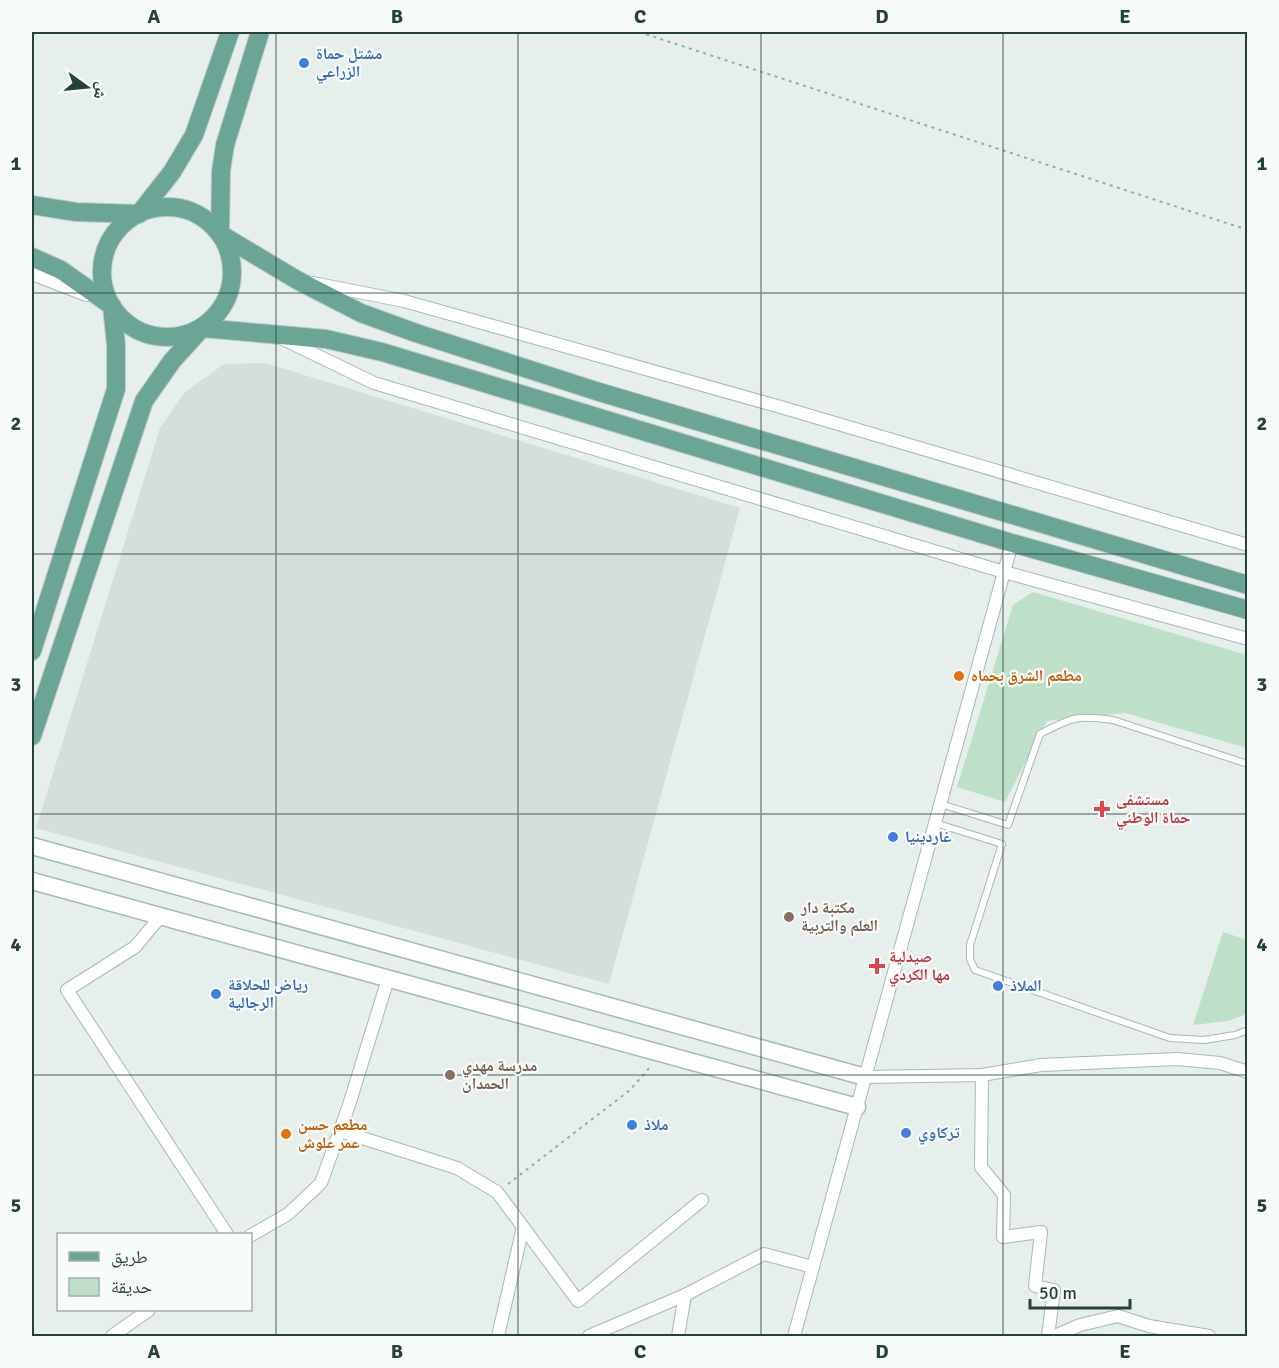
<svg xmlns="http://www.w3.org/2000/svg" width="1279" height="1368" viewBox="0 0 1279 1368" font-family="Signika,'Noto Naskh Arabic',sans-serif">
	<rect width="100%" height="100%" fill="#e6efeb"/>
	<polygon fill="#d4dfda" points="265,363 740,508 609,984 36,828 160,428 185,392 224,364"/>
	<g fill="#bfe0c8">
		<polygon points="1033,592 1247,655 1247,748 1125,713 1047,721 1005,802 957,787 1013,605"/>
		<polygon points="1223,932 1247,940 1247,1014 1228,1021 1193,1025"/>
	</g>
	<g fill="none" stroke-linecap="round" stroke-linejoin="round">
		<g stroke="#a8b8b2" stroke-width="8">
			<g id="service">
				<path d="M941,804L1008,825L1040,734C1072,717 1077,715 1113,720L1248,764"/>
				<polyline points="935,823 1002,844 970,945 970,959 975,970 1170,1038 1204,1040 1235,1035 1248,1030"/>
			</g>
		</g>
		<g stroke="#a8b8b2" stroke-width="14">
			<g id="minor">
				<polyline points="32,274 86,295"/>
				<polyline points="313,283 404,301 784,408 1248,545"/>
				<polyline points="283,339 374,383 1004,572 1248,639"/>
				<polyline points="161,916 135,947 67,990 227,1234"/>
				<polyline points="982,1075 981,1167 1004,1195 1003,1237 1041,1232 1035,1286 1054,1290 1048,1336"/>
				<polyline points="865,1077 982,1075 1041,1065 1177,1059 1220,1063 1248,1072"/>
				<polyline points="340,1131 457,1168 497,1192 578,1301 702,1200"/>
				<polyline points="250,1236 288,1214 321,1183 349,1105 388,979"/>
				<polyline points="112,1336 149,1310"/>
				<polyline points="498,1336 523,1227"/>
				<polyline points="589,1336 685,1295 764,1254 813,1267"/>
				<polyline points="678,1336 685,1295"/>
				<polyline points="794,1336 1012,543"/>
				<polyline points="1055,1336 1080,1325 1118,1316 1149,1326 1209,1336"/>
			</g>
		</g>
		<g stroke="#a4bbb3" stroke-width="19">
			<g id="secondary">
				<polyline points="32,846 865,1077"/>
				<polyline points="32,881 857,1107"/>
			</g>
		</g>
		<g stroke="#c2cac8" stroke-width="20">
			<g id="primary">
				<polyline points="260,32 225,145 221,171 220,234 297,280 361,313 416,333 596,391 1248,585"/>
				<polyline points="32,205 76,212 139,214 172,172 194,135 230,32"/>
				<circle cx="167" cy="272" r="65"/>
				<polyline points="32,257 61,270 112,306 116,345 116,389 32,651"/>
				<polyline points="32,736 144,401 172,361 202,328 326,339 382,352 1012,543 1248,610"/>
			</g>
		</g>
		<g stroke="#86b3a5" stroke-width="2" stroke-dasharray="3 4.5" stroke-linecap="butt">
			<polyline points="639,32 1248,230"/>
			<polyline points="32,43 34,32"/>
			<polyline points="508,1184 630,1090 651,1066"/>
		</g>
		<use href="#service" stroke="#fff" stroke-width="6"/>
		<use href="#minor" stroke="#fff" stroke-width="12"/>
		<use href="#secondary" stroke="#fff" stroke-width="16"/>
		<use href="#primary" stroke="#6aa596" stroke-width="18"/>
	</g>
	<path fill="none" stroke="#24423a" stroke-width="1.5" stroke-opacity="0.55" d="M276,32V1336M518,32V1336M761,32V1336M1003,32V1336M32,293H1248M32,554H1248M32,814H1248M32,1075H1248"/>
	<g fill="#3f7fe0" stroke="#f7fbf9" stroke-width="2">
		<circle cx="304" cy="63" r="6"/>
		<circle cx="893" cy="837" r="6"/>
		<circle cx="998" cy="986" r="6"/>
		<circle cx="216" cy="994" r="6"/>
		<circle cx="632" cy="1125" r="6"/>
		<circle cx="906" cy="1133" r="6"/>
	</g>
	<g fill="#e8710a" stroke="#f7fbf9" stroke-width="2">
		<circle cx="959" cy="676" r="6"/>
		<circle cx="286" cy="1134" r="6"/>
	</g>
	<g fill="#e0444e" stroke="#f7fbf9" stroke-width="2">
		<path d="M1099 800h6v6h6v6h-6v6h-6v-6h-6v-6h6z"/>
		<path d="M874 957h6v6h6v6h-6v6h-6v-6h-6v-6h6z"/>
	</g>
	<g fill="#8d6e63" stroke="#f7fbf9" stroke-width="2">
		<circle cx="789" cy="917" r="6"/>
		<circle cx="450" cy="1075" r="6"/>
	</g>
	<g text-anchor="middle" dominant-baseline="central" stroke-width="4.5" stroke-linejoin="round" paint-order="stroke">
		<g font-size="16" font-weight="bold" fill="#366cbe" stroke="#f7fbf9" text-anchor="start">
			<text x="316" y="54">مشتل حماة<tspan x="316" dy="18">الزراعي</tspan></text>
			<text x="905" y="837">غاردينيا</text>
			<text x="228" y="985">رياض للحلاقة<tspan x="228" dy="18">الرجالية</tspan></text>
			<text x="1010" y="986">الملاذ</text>
			<text x="644" y="1125">ملاذ</text>
			<text x="918" y="1133">تركاوي</text>
		</g>
		<g font-size="16" font-weight="bold" fill="#c56008" stroke="#f7fbf9" text-anchor="start">
			<text x="971" y="676">مطعم الشرق بحماه</text>
			<text x="298" y="1125">مطعم حسن<tspan x="298" dy="18">عمر علوش</tspan></text>
		</g>
		<g font-size="16" font-weight="bold" fill="#be3a42" stroke="#f7fbf9" text-anchor="start">
			<text x="1116" y="800">مستشفى<tspan x="1116" dy="18">حماة الوطني</tspan></text>
			<text x="889" y="957">صيدلية<tspan x="889" dy="18">مها الكردي</tspan></text>
		</g>
		<g font-size="16" font-weight="bold" fill="#785e54" stroke="#f7fbf9" text-anchor="start">
			<text x="801" y="908">مكتبة دار<tspan x="801" dy="18">العلم والتربية</tspan></text>
			<text x="462" y="1066">مدرسة مهدي<tspan x="462" dy="18">الحمدان</tspan></text>
		</g>
	</g>
	<rect width="1279" height="1368" fill="none" stroke="#f7fbf9" stroke-width="66"/>
	<rect x="57" y="1233" width="195" height="78" fill="#f7fbf9" stroke="#a3b1ad" stroke-width="1.5"/>
	<rect x="69" y="1252" width="30" height="9" fill="#6aa596" stroke="#a3b1ad" stroke-width="1.5"/>
	<text x="111" y="1263" font-size="18" fill="#24423a">طريق</text>
	<rect x="69" y="1278" width="30" height="18" fill="#bfe0c8" stroke="#a3b1ad" stroke-width="1.5"/>
	<text x="111" y="1293" font-size="18" fill="#24423a">حديقة</text>
	<g transform="translate(87 87) rotate(105)" stroke="#f7fbf9" stroke-width="4.5" paint-order="stroke">
	<path d="M0-4.5L10 22L0 15L-10 22Z" fill="#24423a"/>
	<text y="-9" font-size="16" font-weight="bold" text-anchor="middle" fill="#24423a">ش</text>
	</g>
	<path d="M1030 1299v9h100v-9" fill="none" stroke="#24423a" stroke-width="3"/>
	<text x="1039" y="1299" font-size="18" fill="#24423a" stroke="#f7fbf9" stroke-width="4.5" paint-order="stroke">50 m</text>
	<rect x="33" y="33" width="1213" height="1302" fill="none" stroke="#24423a" stroke-width="2"/>
	<g font-size="20" text-anchor="middle" font-weight="bold" fill="#24423a">
		<text x="154" y="23">A</text>
		<text x="397" y="23">B</text>
		<text x="640" y="23">C</text>
		<text x="882" y="23">D</text>
		<text x="1125" y="23">E</text>
		<text x="16" y="170">1</text>
		<text x="1262" y="170">1</text>
		<text x="16" y="430">2</text>
		<text x="1262" y="430">2</text>
		<text x="16" y="691">3</text>
		<text x="1262" y="691">3</text>
		<text x="16" y="951">4</text>
		<text x="1262" y="951">4</text>
		<text x="16" y="1212">5</text>
		<text x="1262" y="1212">5</text>
		<text x="154" y="1358">A</text>
		<text x="397" y="1358">B</text>
		<text x="640" y="1358">C</text>
		<text x="882" y="1358">D</text>
		<text x="1125" y="1358">E</text>
	</g>
</svg>
